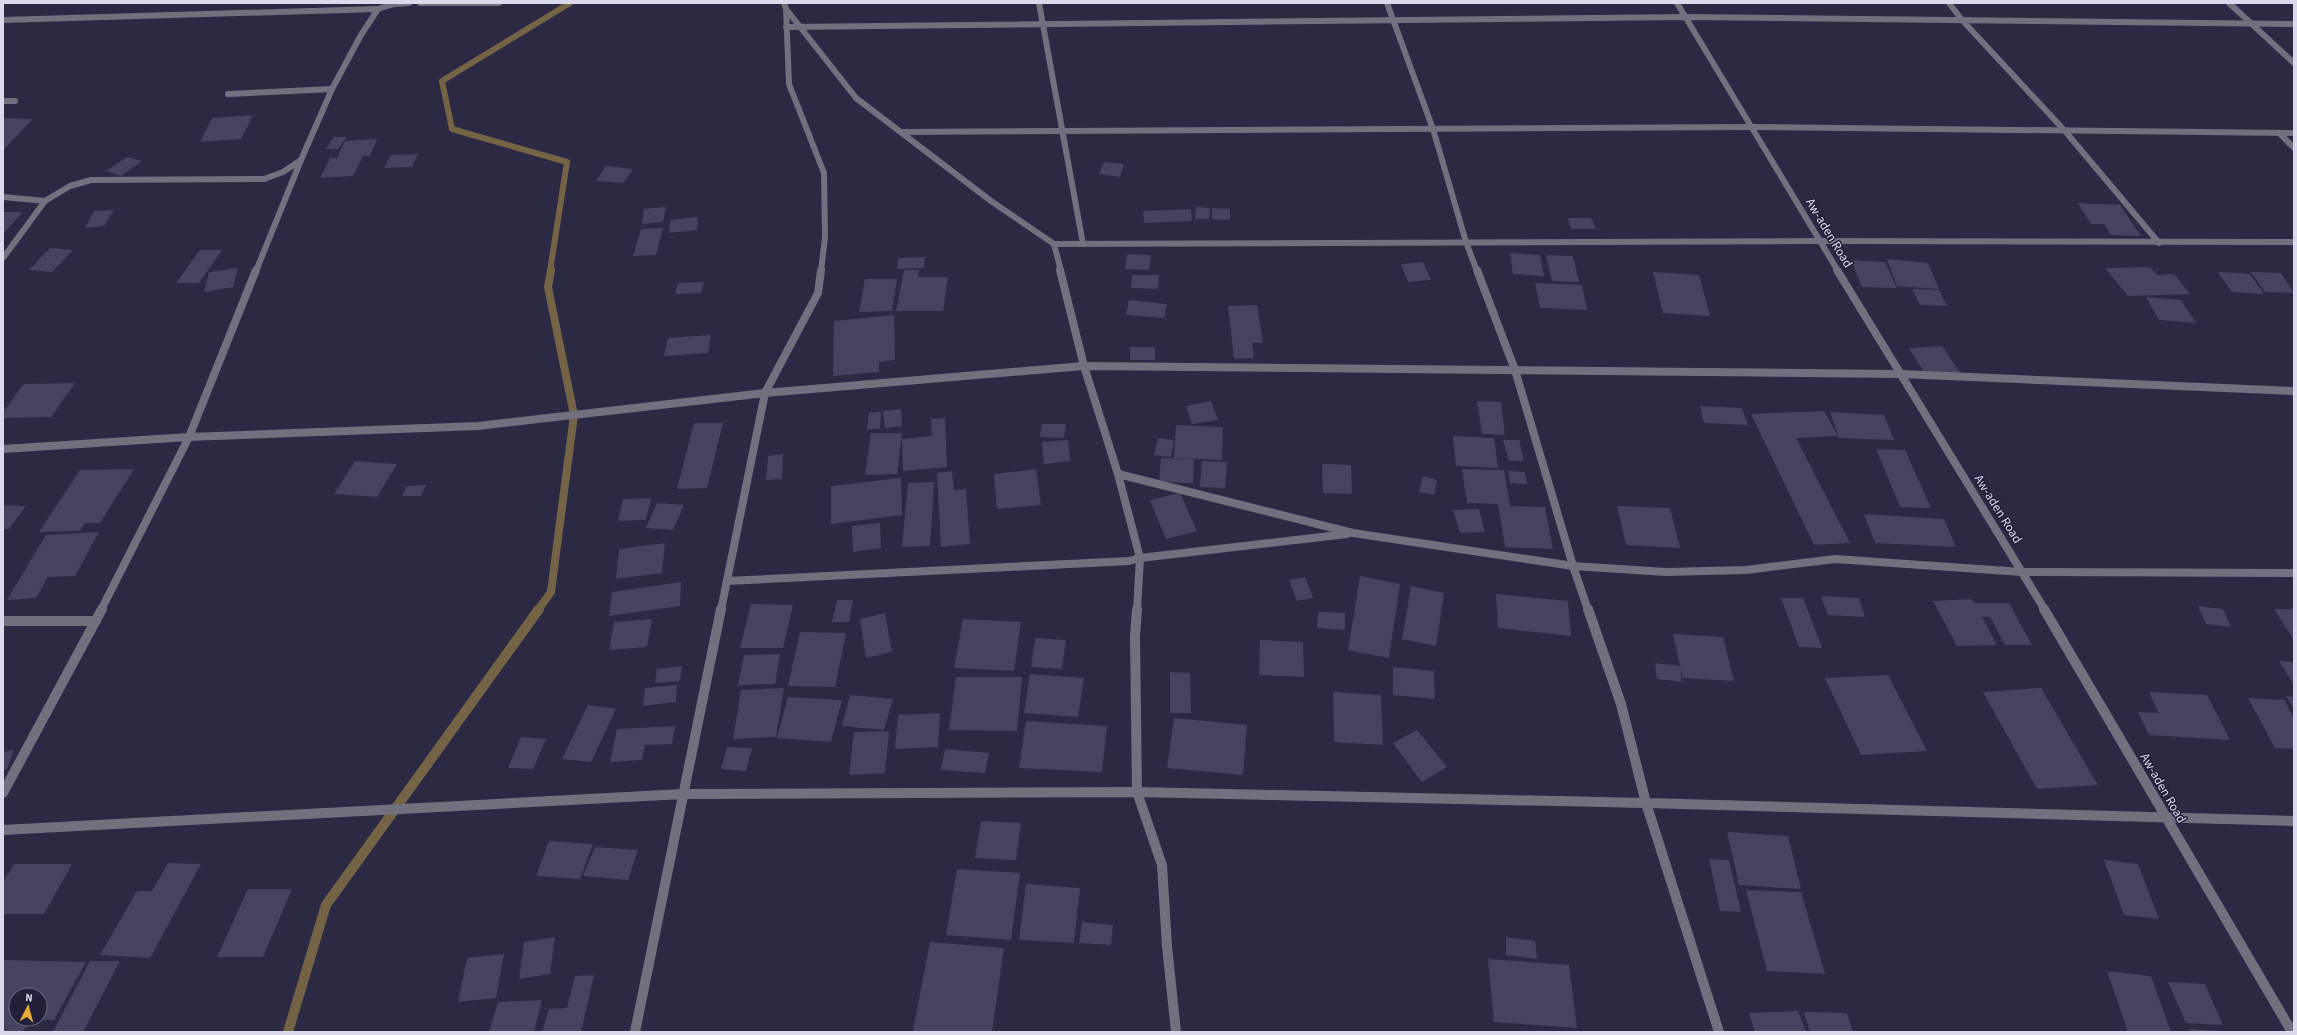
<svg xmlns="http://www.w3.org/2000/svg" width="2297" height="1035" viewBox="0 0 2297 1035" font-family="'Source Sans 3',sans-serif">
	<rect width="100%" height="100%" fill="#2c2944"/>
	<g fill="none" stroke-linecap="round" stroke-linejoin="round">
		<polyline stroke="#746345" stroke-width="6" points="550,271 567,162 452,129 442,81 570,3"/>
		<polyline stroke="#746345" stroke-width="8" points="538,610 551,592 574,415 548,287 551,270"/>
		<polyline stroke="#746345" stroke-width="10" points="288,1032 326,905 539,609"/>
	</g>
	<g fill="#454360">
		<polygon points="253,115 241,139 200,142 212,118"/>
		<polygon points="3,118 33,119 5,148 3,148"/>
		<polygon points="334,137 347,137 338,149 326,149"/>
		<polygon points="377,139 370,156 363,156 353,176 320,178 330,158 337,158 345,141"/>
		<polygon points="418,154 412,167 384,168 391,155"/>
		<polygon points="127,157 142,161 121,176 106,171"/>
		<polygon points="1104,162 1124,164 1120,177 1099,174"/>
		<polygon points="606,166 633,169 623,183 596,181"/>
		<polygon points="2078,203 2120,205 2141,236 2111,235 2104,224 2091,224"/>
		<polygon points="666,207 663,222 642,224 644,209"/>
		<polygon points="1196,207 1210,208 1209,219 1195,219"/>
		<polygon points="1212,208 1230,209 1230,220 1212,219"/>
		<polygon points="1191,209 1192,221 1144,223 1143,211"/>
		<polygon points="114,210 104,226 85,228 94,211"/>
		<polygon points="3,212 23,212 3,234"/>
		<polygon points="698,217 697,230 669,233 670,220"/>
		<polygon points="1568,218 1591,218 1596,229 1571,229"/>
		<polygon points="663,228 656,255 633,256 641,229"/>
		<polygon points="50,248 73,250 52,272 29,270"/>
		<polygon points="200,250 222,250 199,283 176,283"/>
		<polygon points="1510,253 1540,255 1544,276 1513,274"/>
		<polygon points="1127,254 1151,255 1149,270 1125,269"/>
		<polygon points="1546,255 1573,256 1579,282 1552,281"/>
		<polygon points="925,257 924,268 897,269 898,258"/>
		<polygon points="1887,259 1928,263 1939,289 1897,286"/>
		<polygon points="1851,260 1885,262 1897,288 1862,287"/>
		<polygon points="1423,262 1431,280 1408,282 1401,264"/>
		<polygon points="2150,267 2157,275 2174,274 2190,294 2128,296 2105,268"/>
		<polygon points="238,268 233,287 204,292 209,272"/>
		<polygon points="904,270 919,270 918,277 948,277 943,311 896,311"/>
		<polygon points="1653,272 1699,275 1710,316 1663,313"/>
		<polygon points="2218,272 2250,274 2264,294 2232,292"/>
		<polygon points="2251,272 2281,273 2294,293 2265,292"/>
		<polygon points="1132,275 1159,275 1158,289 1131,288"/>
		<polygon points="865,279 897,279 892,311 859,312"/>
		<polygon points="704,282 701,293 675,294 678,283"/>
		<polygon points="1535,283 1582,285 1587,310 1540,308"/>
		<polygon points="1912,289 1939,290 1947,306 1920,305"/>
		<polygon points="2146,297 2181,300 2196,323 2159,320"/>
		<polygon points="1129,300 1167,304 1164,318 1126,315"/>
		<polygon points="1257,305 1263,343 1252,343 1254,358 1234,359 1228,306"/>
		<polygon points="894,315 895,360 879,362 879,372 833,376 834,321"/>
		<polygon points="711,335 708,353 664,356 668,338"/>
		<polygon points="1942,346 1962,375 1927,377 1909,348"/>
		<rect x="1130" y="347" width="25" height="13"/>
		<polygon points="75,383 51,417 3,418 3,412 24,384"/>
		<polygon points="1211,401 1218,420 1192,424 1186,406"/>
		<polygon points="1477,401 1501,402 1505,435 1482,434"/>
		<polygon points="1700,406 1742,408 1748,425 1704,423"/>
		<polygon points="901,409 902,426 885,428 883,411"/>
		<polygon points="1824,411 1838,436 1796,438 1850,543 1814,545 1751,414"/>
		<polygon points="881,412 880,429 867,429 869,413"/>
		<polygon points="1830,412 1884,415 1894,440 1839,438"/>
		<polygon points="945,418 947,467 903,471 902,439 932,436 931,419"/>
		<polygon points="694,423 723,423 707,488 677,489"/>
		<polygon points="1042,424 1066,424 1064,438 1040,437"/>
		<polygon points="1176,425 1223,427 1222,460 1174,458"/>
		<polygon points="871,433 902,433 897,474 865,475"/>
		<polygon points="1453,436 1494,438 1498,468 1456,466"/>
		<polygon points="1158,438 1174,440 1171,457 1154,455"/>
		<polygon points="1068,440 1070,461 1044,464 1042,442"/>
		<polygon points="1503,440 1519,440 1524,461 1509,461"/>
		<polygon points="1876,449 1905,450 1931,508 1900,507"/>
		<polygon points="783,454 782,479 766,480 768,456"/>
		<polygon points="1161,458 1194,459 1193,483 1159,482"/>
		<polygon points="355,461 397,464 377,497 334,494"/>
		<polygon points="1202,461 1227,462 1225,488 1200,487"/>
		<polygon points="1322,464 1351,465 1352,494 1323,493"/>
		<polygon points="134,469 100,523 85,523 80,531 39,532 80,470"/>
		<polygon points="1036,469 1041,505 997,509 994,474"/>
		<polygon points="1462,469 1504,470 1510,506 1545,507 1553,549 1505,547 1498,504 1467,503"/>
		<polygon points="952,471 954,490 966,489 970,544 941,547 937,473"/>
		<polygon points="1508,471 1525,472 1527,484 1510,483"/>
		<polygon points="1423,476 1437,480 1434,495 1419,492"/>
		<polygon points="901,478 902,515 831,524 831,486"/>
		<polygon points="934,482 930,546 902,547 908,483"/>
		<polygon points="426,485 421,496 402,496 407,486"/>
		<polygon points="1180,493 1197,531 1166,539 1150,500"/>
		<polygon points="651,498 646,520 618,521 623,499"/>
		<polygon points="657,503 684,505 673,530 646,528"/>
		<polygon points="3,505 26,506 9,529 3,529"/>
		<polygon points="1617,506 1670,508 1680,548 1626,545"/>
		<polygon points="1479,509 1485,532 1460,533 1453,510"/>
		<polygon points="1864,514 1944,519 1956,547 1875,543"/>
		<polygon points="880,523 881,548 853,552 852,526"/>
		<polygon points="99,532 75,576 48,577 36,598 7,600 46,535"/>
		<polygon points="665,543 662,573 616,579 619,549"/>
		<polygon points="1360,576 1400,584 1389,658 1348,650"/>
		<polygon points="1305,577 1313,598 1297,601 1289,580"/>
		<polygon points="681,582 680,606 609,616 612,592"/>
		<polygon points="1411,586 1444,593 1436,646 1402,639"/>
		<polygon points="1496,594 1568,601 1571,636 1498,628"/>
		<polygon points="1821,596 1859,598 1865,617 1828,615"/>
		<polygon points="1781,598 1803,598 1822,648 1799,647"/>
		<polygon points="1971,599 1974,603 2009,603 2032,645 2005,645 1990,617 1982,617 1997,645 1957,646 1933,601"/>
		<polygon points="837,600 853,600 849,622 832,622"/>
		<polygon points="751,604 793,605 783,648 740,648"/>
		<polygon points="2198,606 2223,609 2231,627 2206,624"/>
		<polygon points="2274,609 2294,609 2294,640"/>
		<polygon points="1318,612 1345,613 1345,630 1317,628"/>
		<polygon points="885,613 892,652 866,658 860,619"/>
		<polygon points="652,619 647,647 609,650 614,622"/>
		<polygon points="963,619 1021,622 1014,671 954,668"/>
		<polygon points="800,632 846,633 835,687 788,686"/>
		<polygon points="1673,634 1723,637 1734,681 1683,678 1680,667 1682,682 1657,679 1655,663 1680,666"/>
		<polygon points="1035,638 1066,640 1062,669 1031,667"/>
		<polygon points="1260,640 1303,642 1304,677 1259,675"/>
		<polygon points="780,654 775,684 738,685 744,655"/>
		<polygon points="2279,661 2294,662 2294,685"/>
		<polygon points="682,666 680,681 655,683 657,669"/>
		<polygon points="1393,667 1434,671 1435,699 1393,695"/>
		<polygon points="1170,672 1190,673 1191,713 1170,713"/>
		<polygon points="1030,674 1084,678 1078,717 1024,713"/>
		<polygon points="1888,675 1927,751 1861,755 1825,678"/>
		<polygon points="956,677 1022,677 1017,731 949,730"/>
		<polygon points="677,685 676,702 643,706 645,688"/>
		<polygon points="784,688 776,737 733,739 741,690"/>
		<polygon points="2041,688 2098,785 2037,789 1983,692"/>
		<polygon points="1333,692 1381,695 1383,745 1334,742"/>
		<polygon points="2149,692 2207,695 2230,740 2149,735 2138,712 2159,713"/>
		<polygon points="850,695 893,699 884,730 842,726"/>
		<polygon points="2286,696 2294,697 2294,709"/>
		<polygon points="788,697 842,700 831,742 777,738"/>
		<polygon points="2248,698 2284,700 2294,718 2294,749 2275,748"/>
		<polygon points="588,705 616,709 591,762 562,759"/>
		<polygon points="940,713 938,747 895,749 898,715"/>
		<polygon points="1174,718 1247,725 1243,775 1167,768"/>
		<polygon points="1026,721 1107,726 1102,772 1019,768"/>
		<polygon points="675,726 672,744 645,745 642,760 610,762 617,729"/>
		<polygon points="1417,730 1447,767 1422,782 1393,743"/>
		<polygon points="889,731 885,773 849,775 854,732"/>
		<polygon points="521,737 546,739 533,769 508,768"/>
		<polygon points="727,747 752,748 746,771 721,769"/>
		<polygon points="945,749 989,753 985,773 941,770"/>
		<polygon points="14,750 7,769 3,769 3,752"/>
		<polygon points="981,821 1021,823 1016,860 975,858"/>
		<polygon points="1727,832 1788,836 1801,889 1739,885"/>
		<polygon points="549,841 593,844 580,879 536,876"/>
		<polygon points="595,847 638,850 628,880 583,876"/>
		<polygon points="1709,859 1729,860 1741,912 1720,911"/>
		<polygon points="2104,860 2138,864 2159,919 2124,915"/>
		<polygon points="168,863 201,864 150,958 100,955 137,891 152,891"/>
		<polygon points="14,864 72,864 44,914 3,914 3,882"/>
		<polygon points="957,869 1020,873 1011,940 946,935"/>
		<polygon points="1026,884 1080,888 1074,943 1019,940"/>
		<polygon points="248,889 292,889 263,957 217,957"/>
		<polygon points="1746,890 1801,892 1825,974 1767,971"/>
		<polygon points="1082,922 1113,925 1111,945 1079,943"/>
		<polygon points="555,937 550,974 519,979 524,942"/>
		<polygon points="1506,937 1535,941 1537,959 1506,955"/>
		<polygon points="930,942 1004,948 992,1032 913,1031"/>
		<polygon points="504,954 496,998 458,1002 467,958"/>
		<polygon points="1488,959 1569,965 1577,1028 1494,1022"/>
		<polygon points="3,960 86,962 54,1020 40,1020 40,995 16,995 16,1019 30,1019 23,1032 3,1032"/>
		<polygon points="90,961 120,961 83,1032 53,1032"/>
		<polygon points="2107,971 2151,976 2171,1032 2128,1032"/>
		<polygon points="594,975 581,1032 542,1032 549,1009 567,1008 575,976"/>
		<polygon points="2168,982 2205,984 2223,1025 2186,1023"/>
		<polygon points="542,1000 534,1032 489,1032 498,1002"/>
		<polygon points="1798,1011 1806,1032 1755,1032 1749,1013"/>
		<polygon points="1804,1012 1847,1013 1853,1032 1810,1032"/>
		<polygon points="2189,1029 2220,1031 2220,1032 2190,1032"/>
	</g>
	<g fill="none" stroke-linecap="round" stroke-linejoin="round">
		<g stroke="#70707e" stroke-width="6">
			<polyline points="420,3 499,3"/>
			<polyline points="784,3 786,9 856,98 991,201 1054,244 1061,271"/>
			<polyline points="1039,3 1083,244"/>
			<polyline points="1387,3 1433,129 1466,242 1477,271"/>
			<polyline points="1677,3 1838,271"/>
			<polyline points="1949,3 1962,20 2065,131 2159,243"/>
			<polyline points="2229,3 2294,63"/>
			<polyline points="786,9 789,84 824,173 825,237 821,271"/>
			<polyline points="3,20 378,9"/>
			<polyline points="786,27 1686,17 2294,24"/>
			<polyline points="228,94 332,89"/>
			<polyline points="3,101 15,101"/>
			<polyline points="901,132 1751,127 2294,133"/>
			<polyline points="2279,133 2294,148"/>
			<polyline points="3,197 45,201"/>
			<polyline points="1054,244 1819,241 2294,242"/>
			<polyline points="3,258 45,201 70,186 91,180 264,179 283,172 301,160 332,89 361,35 378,9 394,4 409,3"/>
			<polyline points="256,271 301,160"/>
		</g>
		<g stroke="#70707e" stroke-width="8">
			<polyline points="1060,270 1084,366 1118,474 1353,533 1573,566 1588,610"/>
			<polyline points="1477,270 1515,370 1573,566 1666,572 1746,570 1835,559 2022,572 2294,573"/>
			<polyline points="1837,270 2045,610"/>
			<polyline points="3,449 189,437 478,426 765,393 1084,366 1900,374 2294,391"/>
			<polyline points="1118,474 1140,558 1137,610"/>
			<polyline points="727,581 1129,561 1140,558 1347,534"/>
			<polyline points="101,610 189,437 256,270"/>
			<polyline points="721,610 765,393 818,293 821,270"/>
		</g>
		<g stroke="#70707e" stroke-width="10">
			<polyline points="1137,609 1135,636 1137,792 1162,865 1167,946 1176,1032"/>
			<polyline points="1588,609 1621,704 1646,803 2294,821"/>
			<polyline points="2044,609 2292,1032"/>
			<polyline points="3,621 96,621"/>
			<polyline points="3,793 102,609"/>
			<polyline points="3,830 683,794 1137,792 1646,803 1719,1032"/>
			<polyline points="635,1032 721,609"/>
		</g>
	</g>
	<g text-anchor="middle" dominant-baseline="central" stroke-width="3" stroke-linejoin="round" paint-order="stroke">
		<g font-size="13" fill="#dbdaec" stroke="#221f3a">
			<text transform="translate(1829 233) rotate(59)">Aw-aden Road</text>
			<text transform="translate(1998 509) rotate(58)">Aw-aden Road</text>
			<text transform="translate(2163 788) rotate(60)">Aw-aden Road</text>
		</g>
	</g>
	<rect width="2297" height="1035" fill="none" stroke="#dbdaec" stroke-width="8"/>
	<g transform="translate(28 1007) rotate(6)"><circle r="19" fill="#221f3a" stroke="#6c6a81"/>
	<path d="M0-3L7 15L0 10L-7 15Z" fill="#e7ac36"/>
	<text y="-6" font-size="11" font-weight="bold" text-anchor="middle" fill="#dbdaec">N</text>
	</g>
</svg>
